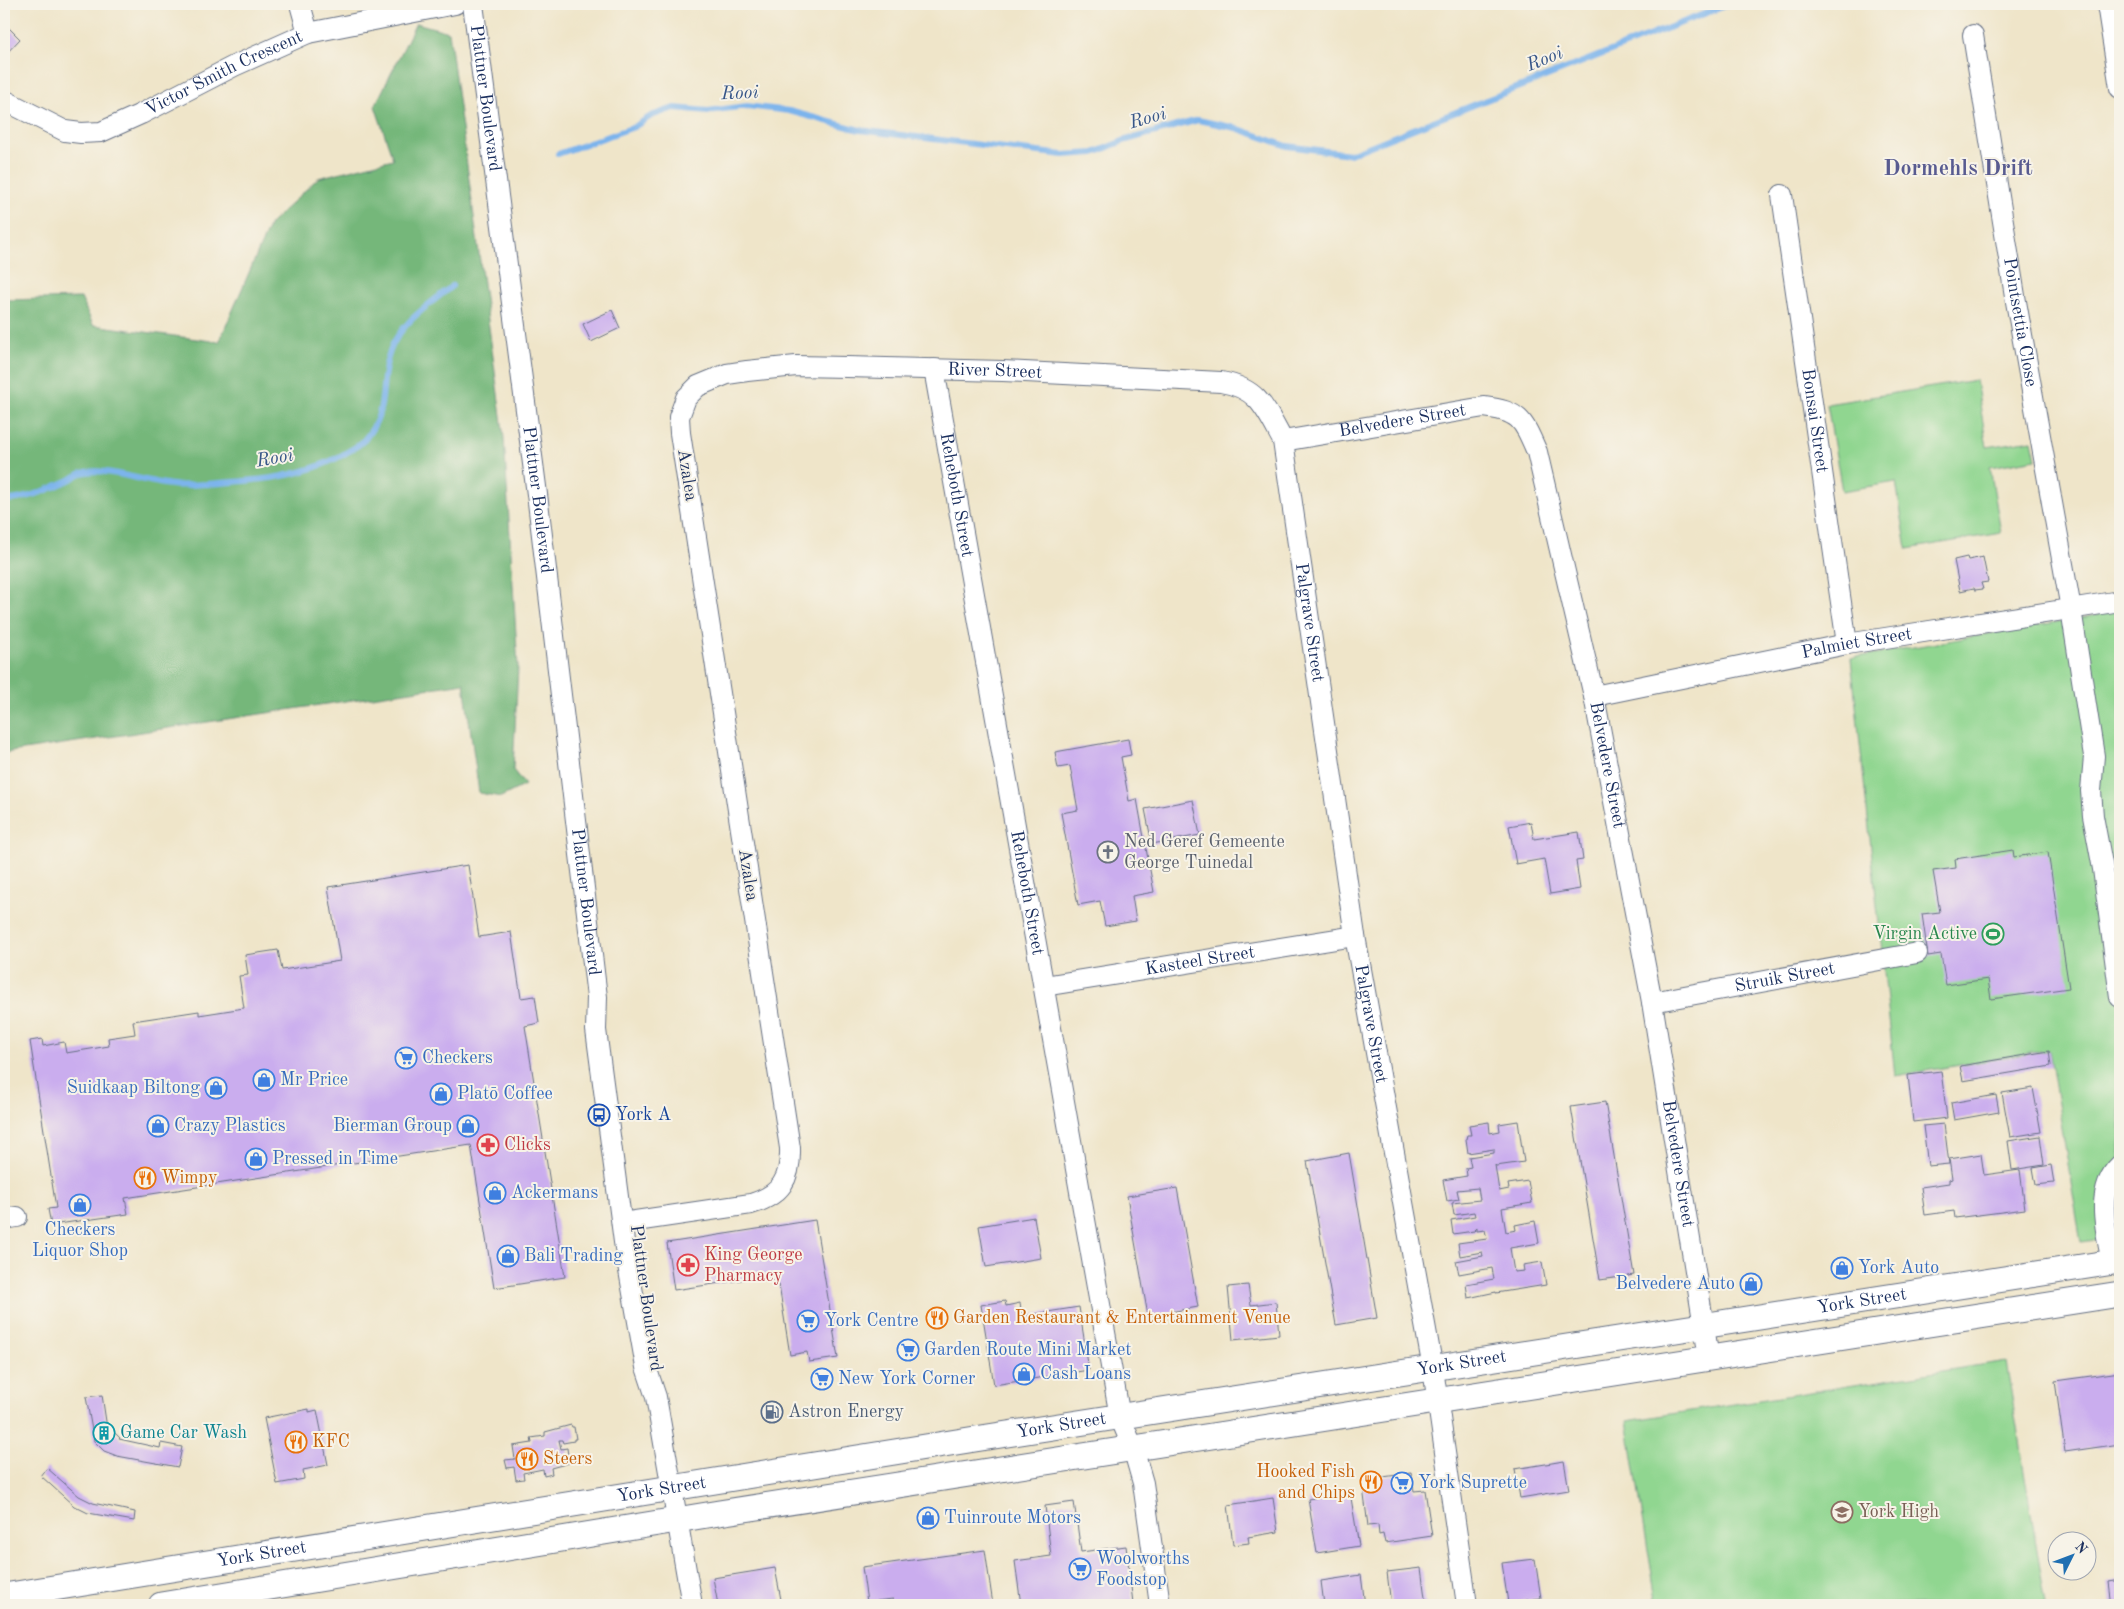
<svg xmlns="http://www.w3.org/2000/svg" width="2124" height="1609" viewBox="0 0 2124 1609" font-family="'Old Standard TT',serif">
	<rect width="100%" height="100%" fill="#f7f3e8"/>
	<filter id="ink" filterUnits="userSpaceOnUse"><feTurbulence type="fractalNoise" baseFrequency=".02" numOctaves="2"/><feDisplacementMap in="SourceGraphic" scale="10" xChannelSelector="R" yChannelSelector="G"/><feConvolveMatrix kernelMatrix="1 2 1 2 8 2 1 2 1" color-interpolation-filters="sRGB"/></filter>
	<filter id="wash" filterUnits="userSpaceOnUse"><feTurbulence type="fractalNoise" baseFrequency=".0096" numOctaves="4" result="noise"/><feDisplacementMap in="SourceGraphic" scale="20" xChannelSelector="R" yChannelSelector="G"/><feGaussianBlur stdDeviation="1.12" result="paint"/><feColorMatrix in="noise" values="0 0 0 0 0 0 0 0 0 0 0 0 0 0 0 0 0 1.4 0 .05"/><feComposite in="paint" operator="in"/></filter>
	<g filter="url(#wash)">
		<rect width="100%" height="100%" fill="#efe5c9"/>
		<g fill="#90d690" stroke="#568277">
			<polygon points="1976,380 1987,447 2032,440 2036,459 1990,467 2001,533 1907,549 1896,482 1842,491 1827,404"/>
			<polygon points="2120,611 2120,1236 2081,1242 2049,1050 1895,1076 1851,658"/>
			<polygon points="2006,1361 2046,1605 1657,1605 1627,1421"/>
		</g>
		<polygon fill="#74b77a" stroke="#48736c" points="416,23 449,32 504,438 518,667 513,770 525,785 501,797 479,793 464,683 4,753 4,300 81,298 93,325 219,342 270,224 318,178 393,159 375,106"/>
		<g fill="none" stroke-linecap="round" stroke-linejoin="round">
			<g stroke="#7cb4ec" stroke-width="6">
				<polyline points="558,154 634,127 651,116 674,108 708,111 747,106 789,111 860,130 1063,155 1094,153 1123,141 1198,120 1236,128 1287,146 1350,154 1729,4"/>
				<path d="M4,500C23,501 48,490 65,482C71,480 76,475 82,473C104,466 148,483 172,485C183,487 195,484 206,484C254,481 307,478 349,451C354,448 360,445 364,440C391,409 377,385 390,351C400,323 430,304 452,286"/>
			</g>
		</g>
		<g id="blocks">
			<g fill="#caadee">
				<polygon points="4,23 20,39 4,56"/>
				<polygon points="612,310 620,328 591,342 583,324"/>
				<polygon points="1967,557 1968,560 1983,557 1988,582 1981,583 1983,589 1975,590 1974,588 1960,591 1954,560"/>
				<polygon points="1128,739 1131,755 1121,757 1129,801 1137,799 1154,892 1132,896 1136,921 1105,926 1100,901 1078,905 1061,813 1078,810 1070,766 1058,768 1055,752"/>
				<polygon points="1193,800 1200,835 1152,844 1145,809"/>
				<polygon points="1531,822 1534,839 1579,832 1583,860 1576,861 1580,889 1550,894 1544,859 1516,864 1509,826"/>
				<polygon points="2013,850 2014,857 2048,852 2069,988 1991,999 1988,979 1946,985 1941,954 1928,956 1922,914 1940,912 1933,871 1956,868 1955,859"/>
				<polygon points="468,865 479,937 511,932 521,998 535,996 539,1023 525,1026 565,1277 494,1288 471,1145 125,1198 128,1214 51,1225 48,1209 56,1208 30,1041 42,1039 43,1046 64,1042 66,1053 109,1046 108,1038 135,1034 133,1021 199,1011 199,1015 244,1008 239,976 248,975 245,955 278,950 282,970 340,961 328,887"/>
				<polygon points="2049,1051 2051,1066 1963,1081 1960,1066"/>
				<polygon points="1941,1071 1947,1118 1913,1122 1908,1075"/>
				<polygon points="2033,1088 2041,1132 2010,1137 2002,1093"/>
				<polygon points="1996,1095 1999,1112 1954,1120 1951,1103"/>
				<polygon points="1605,1102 1634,1275 1600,1280 1571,1107"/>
				<polygon points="1518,1121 1524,1162 1496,1166 1495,1165 1499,1191 1509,1189 1508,1184 1528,1181 1532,1203 1502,1208 1506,1232 1516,1230 1515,1225 1535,1221 1539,1243 1510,1248 1514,1272 1524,1271 1523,1265 1542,1262 1546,1285 1496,1293 1496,1292 1468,1298 1466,1284 1494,1279 1492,1268 1459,1274 1456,1261 1483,1256 1482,1252 1460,1256 1458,1243 1487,1239 1485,1230 1477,1231 1477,1228 1474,1231 1453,1234 1451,1220 1475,1216 1474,1212 1454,1215 1452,1203 1480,1200 1478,1188 1457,1190 1459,1199 1447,1201 1443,1180 1467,1176 1466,1168 1471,1167 1469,1157 1494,1153 1494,1149 1468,1153 1466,1139 1467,1135 1471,1135 1469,1125 1489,1122 1490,1133 1500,1131 1499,1124"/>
				<polygon points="1944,1124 1949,1164 1928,1166 1923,1126"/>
				<polygon points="2040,1136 2044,1165 2012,1170 2008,1141"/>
				<polygon points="1349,1153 1377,1318 1336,1325 1307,1161"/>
				<polygon points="1981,1154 1984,1175 2020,1170 2025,1209 1955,1218 1954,1211 1925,1215 1921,1187 1949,1183 1949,1180 1952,1179 1949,1159"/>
				<polygon points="2051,1165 2054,1183 2036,1185 2033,1168"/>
				<polygon points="1177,1188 1198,1307 1148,1316 1127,1196"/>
				<polygon points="1034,1217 1041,1258 986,1267 979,1226"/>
				<polygon points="815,1220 838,1358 809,1362 807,1352 790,1355 779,1285 767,1276 674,1290 667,1243"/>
				<polygon points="1248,1285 1251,1305 1276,1302 1279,1335 1233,1340 1228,1287"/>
				<polygon points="1005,1301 1006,1306 1020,1303 1022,1316 1079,1307 1089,1370 994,1385 981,1305"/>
				<polygon points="2120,1372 2120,1444 2065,1452 2055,1381"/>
				<polygon points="102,1395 107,1428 109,1427 120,1438 119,1439 160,1448 161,1443 182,1447 178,1467 117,1456 104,1451 94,1441 86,1397"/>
				<polygon points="309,1409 309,1412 317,1410 328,1465 303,1470 304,1479 277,1484 264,1418"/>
				<polygon points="571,1425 572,1427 574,1427 576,1439 574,1439 574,1441 563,1443 562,1440 559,1440 561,1449 567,1448 569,1463 551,1468 552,1474 544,1476 543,1469 523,1473 524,1479 516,1480 514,1467 507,1468 505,1460 515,1459 513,1446 532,1443 531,1438 545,1436 545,1432"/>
				<polygon points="1564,1461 1569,1490 1520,1498 1515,1469"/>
				<polygon points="47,1468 79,1496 93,1503 135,1512 134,1521 88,1513 74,1506 41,1476"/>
				<polygon points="1411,1473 1414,1491 1425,1490 1432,1536 1385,1543 1383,1534 1379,1535 1378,1525 1368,1526 1362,1480"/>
				<polygon points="1350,1492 1359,1546 1317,1553 1308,1499"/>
				<polygon points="1273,1498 1278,1532 1248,1537 1249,1543 1233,1545 1228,1505"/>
				<polygon points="1074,1502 1081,1552 1126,1546 1133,1603 1116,1605 1021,1605 1015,1561 1051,1556 1045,1506"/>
				<polygon points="985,1550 993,1605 894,1605 893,1599 867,1602 862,1567"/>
				<polygon points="1535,1559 1541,1598 1508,1603 1502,1563"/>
				<polygon points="775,1568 782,1605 718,1605 713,1578"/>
				<polygon points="1421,1568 1426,1605 1391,1605 1387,1572"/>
				<polygon points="1361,1575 1365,1605 1324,1605 1321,1581"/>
				<polygon points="2120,1580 2120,1605 2111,1605 2108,1582"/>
			</g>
		</g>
	</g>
	<g filter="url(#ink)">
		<use href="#blocks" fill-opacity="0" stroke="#656f83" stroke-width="1"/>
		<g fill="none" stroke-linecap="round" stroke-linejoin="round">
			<g stroke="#656f83" stroke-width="22">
				<g id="minor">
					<polyline points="300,4 308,33"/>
					<path id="s1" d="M473,4L538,502L597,997L596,1030L624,1242L646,1367L656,1397L692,1605"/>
					<polyline points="2107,4 2120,88"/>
					<path id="s2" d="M1973,35L2015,296L2071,609L2094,756L2091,791L2093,816L2103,869L2120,997"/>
					<path id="s3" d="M4,100L65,131L81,133L101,132L141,114L234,66L308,33L455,4"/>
					<path id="s4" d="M1782,195L1847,644"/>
					<path id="s5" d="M934,369L1120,1417L1133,1448L1143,1483L1160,1605"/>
					<path id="s6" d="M1283,441L1484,407C1520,411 1523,420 1537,452L1594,696L1652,1002L1709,1358"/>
					<path id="s7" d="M1594,696L1847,644L2120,601"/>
					<path id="s8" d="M1044,986L1355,936"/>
					<path id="s9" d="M1652,1002L1917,953"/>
					<polyline points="4,1219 17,1217"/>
					<path id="s10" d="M622,1223L751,1204C781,1195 791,1179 790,1148L680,433L679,417L686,398L698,386L727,374L747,371L796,366L847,367L1003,371L1221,382C1259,388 1266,410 1283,441L1355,936L1433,1369L1467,1605"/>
					<path d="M2112,1262C2106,1232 2094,1189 2120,1165"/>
				</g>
			</g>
			<g stroke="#656f83" stroke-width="27">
				<g id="major">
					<path id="s11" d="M4,1596L975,1439L2120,1261"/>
					<polyline points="161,1605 719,1513 2120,1294"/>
				</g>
			</g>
			<use href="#minor" stroke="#fff" stroke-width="20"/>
			<use href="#major" stroke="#fff" stroke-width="25"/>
		</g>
	</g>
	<defs>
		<g id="church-ring" transform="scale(1.125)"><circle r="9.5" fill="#f7f3e8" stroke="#6b7280" stroke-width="1.5"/><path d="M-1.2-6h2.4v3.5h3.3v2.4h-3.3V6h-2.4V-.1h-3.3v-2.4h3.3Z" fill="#6b7280"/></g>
		<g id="stadium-ring" transform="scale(1.125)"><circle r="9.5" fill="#f7f3e8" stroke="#2e9e5b" stroke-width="1.5"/><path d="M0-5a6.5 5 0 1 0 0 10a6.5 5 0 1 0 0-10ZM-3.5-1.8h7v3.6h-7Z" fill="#2e9e5b"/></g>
		<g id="supermarket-ring" transform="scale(1.125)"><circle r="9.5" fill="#f7f3e8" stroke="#3f7fe0" stroke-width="1.5"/><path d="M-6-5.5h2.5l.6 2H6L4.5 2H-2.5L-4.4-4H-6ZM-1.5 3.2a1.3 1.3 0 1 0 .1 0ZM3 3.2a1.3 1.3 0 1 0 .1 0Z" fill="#3f7fe0"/></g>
		<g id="shop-ring" transform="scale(1.125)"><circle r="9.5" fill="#f7f3e8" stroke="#3f7fe0" stroke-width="1.5"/><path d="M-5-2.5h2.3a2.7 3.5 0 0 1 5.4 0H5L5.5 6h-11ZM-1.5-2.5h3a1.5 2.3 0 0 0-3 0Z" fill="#3f7fe0"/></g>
		<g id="bus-ring" transform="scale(1.125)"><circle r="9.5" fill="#f7f3e8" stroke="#1a4fb4" stroke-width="1.5"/><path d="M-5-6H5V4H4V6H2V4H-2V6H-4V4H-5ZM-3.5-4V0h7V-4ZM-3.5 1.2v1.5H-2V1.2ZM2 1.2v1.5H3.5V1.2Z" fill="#1a4fb4"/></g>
		<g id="pharmacy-ring" transform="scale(1.125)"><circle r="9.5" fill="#f7f3e8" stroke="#e0444e" stroke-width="1.5"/><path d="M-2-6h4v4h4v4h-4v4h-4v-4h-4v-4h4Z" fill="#e0444e"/></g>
		<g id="restaurant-ring" transform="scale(1.125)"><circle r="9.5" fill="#f7f3e8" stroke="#e8710a" stroke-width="1.5"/><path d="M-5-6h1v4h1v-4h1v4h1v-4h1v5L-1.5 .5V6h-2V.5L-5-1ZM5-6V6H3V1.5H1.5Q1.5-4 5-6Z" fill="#e8710a"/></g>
		<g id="fuel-ring" transform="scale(1.125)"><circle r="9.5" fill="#f7f3e8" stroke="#5c6f8a" stroke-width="1.5"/><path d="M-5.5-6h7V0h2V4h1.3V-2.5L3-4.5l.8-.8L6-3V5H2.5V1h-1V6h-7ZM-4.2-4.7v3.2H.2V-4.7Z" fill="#5c6f8a"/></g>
		<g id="building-ring" transform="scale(1.125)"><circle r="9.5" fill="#f7f3e8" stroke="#0f9aa8" stroke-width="1.5"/><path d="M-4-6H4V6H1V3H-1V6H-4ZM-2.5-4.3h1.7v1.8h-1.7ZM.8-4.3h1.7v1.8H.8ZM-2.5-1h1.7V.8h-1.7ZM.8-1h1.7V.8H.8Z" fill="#0f9aa8"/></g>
		<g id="school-ring" transform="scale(1.125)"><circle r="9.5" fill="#f7f3e8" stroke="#8d6e63" stroke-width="1.5"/><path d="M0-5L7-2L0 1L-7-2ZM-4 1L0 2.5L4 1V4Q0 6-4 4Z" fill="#8d6e63"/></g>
	</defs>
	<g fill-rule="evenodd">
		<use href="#church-ring" x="1108" y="852"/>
		<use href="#stadium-ring" x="1993" y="934"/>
		<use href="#supermarket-ring" x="406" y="1058"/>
		<use href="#shop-ring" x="264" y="1080"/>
		<use href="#shop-ring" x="216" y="1088"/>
		<use href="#shop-ring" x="441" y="1094"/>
		<use href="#bus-ring" x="599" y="1115"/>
		<use href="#shop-ring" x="158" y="1126"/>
		<use href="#shop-ring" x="468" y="1126"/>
		<use href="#pharmacy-ring" x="488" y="1145"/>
		<use href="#shop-ring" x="256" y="1159"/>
		<use href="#restaurant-ring" x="145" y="1178"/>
		<use href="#shop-ring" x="495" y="1193"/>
		<use href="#shop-ring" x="80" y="1205"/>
		<use href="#shop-ring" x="508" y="1256"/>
		<use href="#pharmacy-ring" x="688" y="1265"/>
		<use href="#shop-ring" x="1842" y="1268"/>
		<use href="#shop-ring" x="1751" y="1284"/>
		<use href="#restaurant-ring" x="937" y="1318"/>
		<use href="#supermarket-ring" x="808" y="1321"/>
		<use href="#supermarket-ring" x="908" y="1350"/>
		<use href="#shop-ring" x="1024" y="1374"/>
		<use href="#supermarket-ring" x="822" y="1379"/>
		<use href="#fuel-ring" x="772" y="1412"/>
		<use href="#building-ring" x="104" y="1433"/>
		<use href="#restaurant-ring" x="296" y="1442"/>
		<use href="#restaurant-ring" x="527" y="1459"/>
		<use href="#restaurant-ring" x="1371" y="1482"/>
		<use href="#supermarket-ring" x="1402" y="1483"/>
		<use href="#school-ring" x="1842" y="1512"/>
		<use href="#shop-ring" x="928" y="1518"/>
		<use href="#supermarket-ring" x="1080" y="1569"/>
	</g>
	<g text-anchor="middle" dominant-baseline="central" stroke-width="4" stroke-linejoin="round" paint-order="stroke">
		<g font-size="18" fill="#1b2f5e" stroke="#f7f3e8">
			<text stroke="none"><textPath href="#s3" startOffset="241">Victor Smith Crescent</textPath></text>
			<text stroke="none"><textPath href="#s1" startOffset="95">Plattner Boulevard</textPath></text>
			<text stroke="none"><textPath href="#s2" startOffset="291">Pointsettia Close</textPath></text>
			<text stroke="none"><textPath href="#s10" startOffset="1282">River Street</textPath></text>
			<text stroke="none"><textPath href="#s6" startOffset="121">Belvedere Street</textPath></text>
			<text stroke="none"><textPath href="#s4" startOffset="228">Bonsai Street</textPath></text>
			<text transform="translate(687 475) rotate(81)">Azalea</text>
			<text stroke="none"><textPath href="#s5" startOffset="128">Reheboth Street</textPath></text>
			<text stroke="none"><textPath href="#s1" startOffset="500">Plattner Boulevard</textPath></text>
			<text stroke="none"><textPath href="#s10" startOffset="1782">Palgrave Street</textPath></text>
			<text stroke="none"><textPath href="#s7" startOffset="268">Palmiet Street</textPath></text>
			<text stroke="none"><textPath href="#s6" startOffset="600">Belvedere Street</textPath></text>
			<text transform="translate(748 875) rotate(81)">Azalea</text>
			<text stroke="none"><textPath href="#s5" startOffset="532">Reheboth Street</textPath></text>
			<text stroke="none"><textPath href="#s1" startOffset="905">Plattner Boulevard</textPath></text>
			<text stroke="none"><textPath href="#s8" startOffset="158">Kasteel Street</textPath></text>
			<text stroke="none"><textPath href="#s9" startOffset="135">Struik Street</textPath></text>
			<text stroke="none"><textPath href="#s10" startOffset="2188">Palgrave Street</textPath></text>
			<text stroke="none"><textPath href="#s6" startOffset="1005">Belvedere Street</textPath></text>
			<text transform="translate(646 1298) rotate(82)">Plattner Boulevard</text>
			<text stroke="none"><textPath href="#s11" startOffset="1881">York Street</textPath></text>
			<text stroke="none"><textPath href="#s11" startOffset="1476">York Street</textPath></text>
			<text stroke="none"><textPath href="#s11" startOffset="1071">York Street</textPath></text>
			<text stroke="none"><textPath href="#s11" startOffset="666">York Street</textPath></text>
			<text stroke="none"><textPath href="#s11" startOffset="261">York Street</textPath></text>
		</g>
		<g font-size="18" fill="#5b616d" stroke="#f7f3e8" text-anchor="start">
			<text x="1124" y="842">Ned Geref Gemeente<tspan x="1124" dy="21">George Tuinedal</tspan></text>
		</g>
		<g font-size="18" fill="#27864d" stroke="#f7f3e8" text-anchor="end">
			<text x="1977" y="934">Virgin Active</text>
		</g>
		<g font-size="18" fill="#366cbe" stroke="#f7f3e8" text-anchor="start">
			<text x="422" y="1058">Checkers</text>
			<text x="280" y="1080">Mr Price</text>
			<text x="200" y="1088" text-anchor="end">Suidkaap Biltong</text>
			<text x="457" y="1094">Platō Coffee</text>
			<text x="174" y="1126">Crazy Plastics</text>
			<text x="452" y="1126" text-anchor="end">Bierman Group</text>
			<text x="272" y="1159">Pressed in Time</text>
			<text x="511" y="1193">Ackermans</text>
			<text x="80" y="1230" text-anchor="middle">Checkers<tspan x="80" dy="21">Liquor Shop</tspan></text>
			<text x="524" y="1256">Bali Trading</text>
			<text x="1858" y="1268">York Auto</text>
			<text x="1735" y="1284" text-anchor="end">Belvedere Auto</text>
			<text x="824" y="1321">York Centre</text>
			<text x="924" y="1350">Garden Route Mini Market</text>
			<text x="1040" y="1374">Cash Loans</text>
			<text x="838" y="1379">New York Corner</text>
			<text x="1418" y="1483">York Suprette</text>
			<text x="944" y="1518">Tuinroute Motors</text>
			<text x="1096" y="1559">Woolworths<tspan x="1096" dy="21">Foodstop</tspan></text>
		</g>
		<g font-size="18" fill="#164399" stroke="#f7f3e8" text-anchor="start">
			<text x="615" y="1115">York A</text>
		</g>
		<g font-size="18" fill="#be3a42" stroke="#f7f3e8" text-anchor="start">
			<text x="504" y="1145">Clicks</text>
			<text x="704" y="1255">King George<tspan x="704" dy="21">Pharmacy</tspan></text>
		</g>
		<g font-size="18" fill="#c56008" stroke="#f7f3e8" text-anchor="start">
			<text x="161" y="1178">Wimpy</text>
			<text x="953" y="1318">Garden Restaurant &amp; Entertainment Venue</text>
			<text x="312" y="1442">KFC</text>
			<text x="543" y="1459">Steers</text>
			<text x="1355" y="1472" text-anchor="end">Hooked Fish<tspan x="1355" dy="21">and Chips</tspan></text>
		</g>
		<g font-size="18" fill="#4e5e75" stroke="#f7f3e8" text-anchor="start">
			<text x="788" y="1412">Astron Energy</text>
		</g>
		<g font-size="18" fill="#0d838f" stroke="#f7f3e8" text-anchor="start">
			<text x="120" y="1433">Game Car Wash</text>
		</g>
		<g font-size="18" fill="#785e54" stroke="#f7f3e8" text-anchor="start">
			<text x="1858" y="1512">York High</text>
		</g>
		<g font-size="19" font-style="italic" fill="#385789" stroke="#f7f3e8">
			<text transform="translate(1545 60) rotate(-22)">Rooi</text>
			<text transform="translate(740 94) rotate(-2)">Rooi</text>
			<text transform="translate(1148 119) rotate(-16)">Rooi</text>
			<text transform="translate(275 459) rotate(-10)">Rooi</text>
		</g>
		<g font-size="22" font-weight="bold" fill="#585b90" stroke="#f7f3e8">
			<text x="1958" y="169">Dormehls Drift</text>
		</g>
	</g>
	<rect width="2124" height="1609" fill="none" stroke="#f7f3e8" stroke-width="20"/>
	<g transform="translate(2072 1556) rotate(48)"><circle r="24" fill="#f7f3e8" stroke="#9fa5b1"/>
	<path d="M0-4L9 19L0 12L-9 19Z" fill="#1f6fb2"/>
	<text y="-8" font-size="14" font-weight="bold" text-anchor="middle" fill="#1b2f5e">N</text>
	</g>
</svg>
